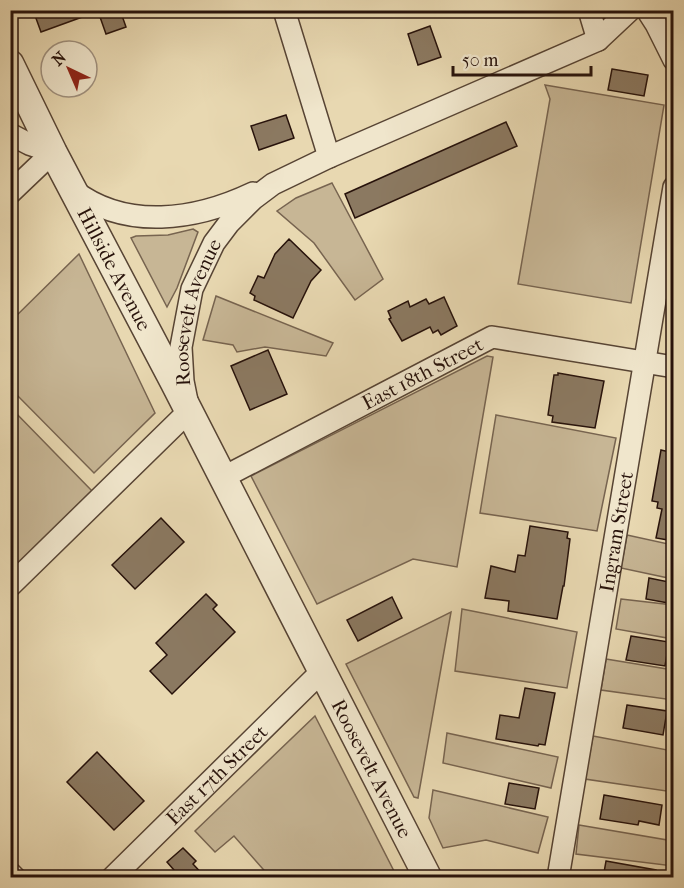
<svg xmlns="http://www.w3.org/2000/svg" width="684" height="888" viewBox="0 0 684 888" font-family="'IM FELL French Canon',serif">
	<rect width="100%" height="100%" fill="#e8d8b1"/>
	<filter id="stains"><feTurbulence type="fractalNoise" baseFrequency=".00333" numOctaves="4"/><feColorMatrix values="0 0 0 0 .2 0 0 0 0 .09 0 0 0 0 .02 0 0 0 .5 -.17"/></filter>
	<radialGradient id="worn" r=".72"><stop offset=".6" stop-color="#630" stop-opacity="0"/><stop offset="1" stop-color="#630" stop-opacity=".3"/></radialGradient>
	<g fill="#c7b695" stroke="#776450" stroke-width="1.5">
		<polygon points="545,85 664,105 631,303 518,284 550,99"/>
		<polygon points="332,183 383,279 355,300 314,243 277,211 296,198"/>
		<polygon points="193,229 198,232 177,288 167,307 131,238 136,236 168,235"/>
		<polygon points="79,254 155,413 94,473 11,389 11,321"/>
		<polygon points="216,296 333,343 326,356 265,347 237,352 233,345 203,340"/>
		<polygon points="487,356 493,357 457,567 413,559 317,604 251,476"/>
		<polygon points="11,408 93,492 11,574"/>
		<polygon points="496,415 616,438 597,531 480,513"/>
		<polygon points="627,535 673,545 673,579 621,568"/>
		<polygon points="621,599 673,605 673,639 616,629"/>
		<polygon points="462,609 577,632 567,688 455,671"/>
		<polygon points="451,612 418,798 414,797 346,664"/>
		<polygon points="606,659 673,670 673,700 601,690"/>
		<polygon points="315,716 397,877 270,877 234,836 215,852 195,831"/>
		<polygon points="447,733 558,757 551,788 443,763"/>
		<polygon points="593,736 673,751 673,792 585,779"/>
		<polygon points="433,790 548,817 538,853 486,840 443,848 429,818"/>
		<polygon points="579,825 673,841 673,866 576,854"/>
	</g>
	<g fill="#8b7961" stroke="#27120b" stroke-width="1.5">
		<polygon points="33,10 95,10 96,12 41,32"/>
		<polygon points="120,10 126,27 106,34 100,17"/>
		<polygon points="430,26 441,57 418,65 408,34"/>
		<polygon points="612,69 648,75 644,96 608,90"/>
		<polygon points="286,115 294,138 259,150 251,126"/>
		<polygon points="506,122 517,146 355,218 345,194"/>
		<polygon points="289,239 321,270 311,281 293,318 254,300 255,296 250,293 258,276 264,278 275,254"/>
		<polygon points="444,297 457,326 441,335 438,330 433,333 430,327 402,341 389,319 391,318 388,311 408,301 410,307 426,299 429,304"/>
		<polygon points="268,350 287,394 250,410 231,366"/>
		<polygon points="558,373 604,381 595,428 552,422 553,416 548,415 554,375 558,375"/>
		<polygon points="661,450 674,453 674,541 656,538 662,509 657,508 658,502 652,501"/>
		<polygon points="161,518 184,542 135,589 112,565"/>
		<polygon points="530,526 568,532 567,538 570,539 564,586 563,586 557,619 508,611 509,601 485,598 491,566 515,572 518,555 525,556"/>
		<polygon points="649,578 674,583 674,604 646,599"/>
		<polygon points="206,594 217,605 213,609 235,632 172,694 150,671 167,655 156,643"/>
		<polygon points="392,597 402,618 358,641 347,620"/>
		<polygon points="631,636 669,642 665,666 626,660"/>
		<polygon points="525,688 555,693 545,745 539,744 538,746 496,739 500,715 519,718"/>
		<polygon points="627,705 667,711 663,735 623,728"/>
		<polygon points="97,752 144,801 114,830 67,782"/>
		<polygon points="509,783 539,788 535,809 505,804"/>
		<polygon points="604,795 662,805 659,825 639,821 638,825 600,819"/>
		<polygon points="183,848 196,861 193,864 206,878 181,878 167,862"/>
		<polygon points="606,861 656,870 656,878 603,878"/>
	</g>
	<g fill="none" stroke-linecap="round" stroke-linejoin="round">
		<g stroke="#574434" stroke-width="24">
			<g id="minor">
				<polyline points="284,10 329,157"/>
				<polyline points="589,10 598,40"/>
				<polyline points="647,10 656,24 674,60"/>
				<polyline points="10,134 29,144 53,152"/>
				<path d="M73,190C126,231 196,220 253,193"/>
				<polyline points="10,193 53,152"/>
				<path id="s1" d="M222,478L492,337L674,367"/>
				<path id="s2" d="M10,586L189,411L183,381L181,347L192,289L214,243L229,223L253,199L273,184L329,157L598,40L630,10"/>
				<polyline points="10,873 15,878"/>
				<path id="s3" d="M112,878L321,672"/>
				<path id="s4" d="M558,878L674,187"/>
			</g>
		</g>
		<g stroke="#574434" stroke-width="30">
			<g id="tertiary">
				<path id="s5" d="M10,64L53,152L174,382L428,878"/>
			</g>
		</g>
		<use href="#minor" stroke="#f0e6cc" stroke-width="21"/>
		<use href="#tertiary" stroke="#f0e6cc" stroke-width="27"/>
	</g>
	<g text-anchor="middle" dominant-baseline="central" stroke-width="4.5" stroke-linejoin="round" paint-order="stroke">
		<g font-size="20" fill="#27120b" stroke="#f0e6cc">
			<text stroke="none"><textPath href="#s5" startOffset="230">Hillside Avenue</textPath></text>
			<text stroke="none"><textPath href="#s2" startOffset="352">Roosevelt Avenue</textPath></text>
			<text stroke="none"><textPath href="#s1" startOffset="226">East 18th Street</textPath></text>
			<text stroke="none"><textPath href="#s4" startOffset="351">Ingram Street</textPath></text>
			<text stroke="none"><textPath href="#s5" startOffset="792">Roosevelt Avenue</textPath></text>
			<text stroke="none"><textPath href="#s3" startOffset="147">East 17th Street</textPath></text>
		</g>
	</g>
	<rect width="684" height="888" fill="none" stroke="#e8d8b1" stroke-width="36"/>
	<rect x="12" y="12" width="660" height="864" fill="none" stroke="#27120b" stroke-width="3"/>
	<rect x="18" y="18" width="648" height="852" fill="none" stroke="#27120b" stroke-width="1.5"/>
	<g transform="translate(69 69) rotate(316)"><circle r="28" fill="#f0e6cc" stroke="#a0917f" stroke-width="1.5"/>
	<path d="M0-4.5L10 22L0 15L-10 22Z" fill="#8f2418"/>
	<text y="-9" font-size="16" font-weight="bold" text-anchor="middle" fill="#27120b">N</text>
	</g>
	<path d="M453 66v9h138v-9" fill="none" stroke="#27120b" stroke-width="3"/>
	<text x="462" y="66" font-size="18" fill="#27120b" stroke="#f0e6cc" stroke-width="4.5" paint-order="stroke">50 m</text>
	<rect width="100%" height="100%" filter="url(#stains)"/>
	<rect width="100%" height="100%" fill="url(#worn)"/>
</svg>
